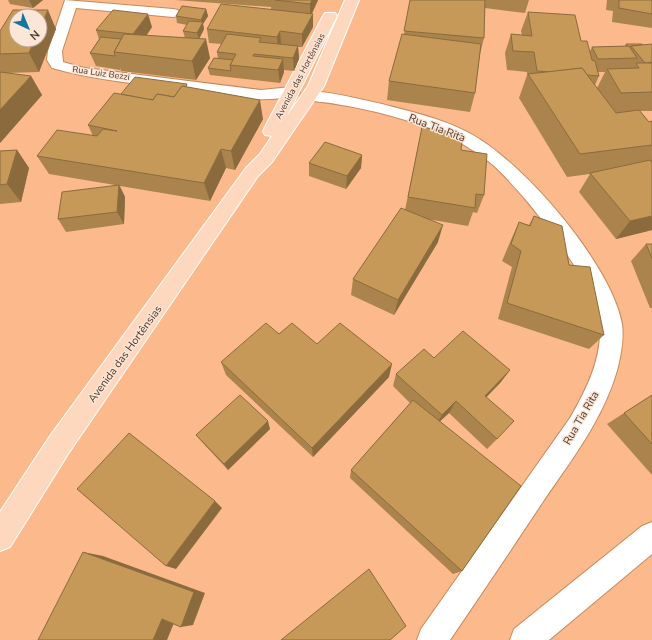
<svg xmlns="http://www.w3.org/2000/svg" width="652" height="640" viewBox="0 0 652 640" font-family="'Nunito Sans',sans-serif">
	<rect width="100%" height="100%" fill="#fcb98b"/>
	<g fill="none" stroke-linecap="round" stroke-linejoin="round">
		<g stroke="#c7885b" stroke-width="2">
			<g id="minor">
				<path d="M65,0L173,9L178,10L180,13L178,16L173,17L76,8L62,51L63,62L84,68L261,90L292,87L298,89L300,92L298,95C261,105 222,95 185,90C140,84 95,80 52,68L47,60L48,51Z"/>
				<path d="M309,91C334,92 358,99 382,104C412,112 444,119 471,134C524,163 611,264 622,324C624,338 621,354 618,367C605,416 573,458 544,500C513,547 482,593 450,640H417L421,629L570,418C586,390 601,361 600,328C598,284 525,194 493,165C480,154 465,145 450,137C415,121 374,110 336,104C326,102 314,102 303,99L301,96L303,93Z"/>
				<polygon points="652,522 652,554 549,640 510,640 514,629 642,526"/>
			</g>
		</g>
		<g stroke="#fff" stroke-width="2">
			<polygon id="major" points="345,0 359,0 324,86 272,162 258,176 68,454 10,547 0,551 0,512 50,436 246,168 260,154 272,136 265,135 263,131 323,16 325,13 335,13 337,16 287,116 308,86"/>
		</g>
		<use href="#minor" fill="#fff" fill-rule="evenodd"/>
		<use href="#major" fill="#fdd8bf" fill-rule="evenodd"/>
	</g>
	<g fill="#aa844c" fill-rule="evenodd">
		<polygon points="8,0 43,0 33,8 10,4"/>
		<polygon points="175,0 318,0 312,14 313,27 302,47 298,47 299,59 294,71 284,70 284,72 280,83 210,75 208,68 218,59 217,52 222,44 209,43 207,29 271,10 271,7"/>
		<polygon points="410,0 529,0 525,13 485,8 484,38 480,54 475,93 470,112 387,100 389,81 404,35"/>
		<polygon points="607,0 652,0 652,28 612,22 613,11 606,10"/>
		<polygon points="206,9 208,16 203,24 204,29 199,39 210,58 196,80 121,71 120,68 120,70 96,66 90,53 99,39 96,30 152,27 147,35 185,38 183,31 187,25 177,23 176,16"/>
		<path d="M528,12L581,41L590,51L592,47L625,46L626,44L643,45L652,44V111H640L649,122L652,121V230L616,239L579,192L590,174L567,177L519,98L527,75V72L507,70L505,53L511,34L522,35L521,31ZM598,72H605L597,88L595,85L599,76Z"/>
		<polygon points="56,29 39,72 6,73 31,76 42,95 0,143 0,31"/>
		<polygon points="188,87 263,119 235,170 226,168 210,201 120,186 125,197 124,224 66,232 58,219 115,185 49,174 37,156 93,136 88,125 121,94"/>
		<polygon points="422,127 484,195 477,213 473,212 468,226 427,219 438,242 394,315 351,295 353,279 405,210"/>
		<polygon points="17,150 29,168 21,202 0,204 0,151"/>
		<polygon points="362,155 361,168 346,189 309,176 309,163"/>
		<polygon points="534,216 569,265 604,335 589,349 498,319 512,267 502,261 511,240 519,222 529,225"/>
		<polygon points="646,244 652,244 652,308 650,308 631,261"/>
		<polygon points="279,334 317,344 389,377 313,457 226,375 221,362"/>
		<polygon points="510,370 500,383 486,397 497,439 487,449 449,413 440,421 462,571 453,574 350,478 351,470 410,403 393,386 396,374"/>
		<polygon points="652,395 652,475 607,424"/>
		<polygon points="270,429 228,470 202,442 196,435"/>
	</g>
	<g fill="#8b6b3e">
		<polygon points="29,0 43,0 33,8"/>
		<polygon points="312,0 318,0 310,17 310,4"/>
		<polygon points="206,9 208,16 203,24 204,29 199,39 197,33 202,24 201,20"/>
		<polygon points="48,10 56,29 39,72 29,53 35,40 40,40 40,28"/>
		<polygon points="148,14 152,27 137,48 133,34"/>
		<polygon points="313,14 313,27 302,47 302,34"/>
		<polygon points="280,31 281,44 278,50 277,37"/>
		<polygon points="206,39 210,58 196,80 192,61"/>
		<polygon points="298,46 299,59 294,71 293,58"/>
		<polygon points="283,59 284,72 280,83 278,70"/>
		<polygon points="31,76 42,95 0,143 0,110"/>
		<polygon points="260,100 263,119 235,170 231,151"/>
		<polygon points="221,149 226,168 210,201 204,183"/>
		<polygon points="17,150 29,168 21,202 7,184"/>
		<polygon points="362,155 361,168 346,189 347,176"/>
		<polygon points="119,185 125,197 124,224 117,212"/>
		<polygon points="652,216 652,230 616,239 630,221"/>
		<polygon points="443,225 438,242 394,315 398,300"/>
		<polygon points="392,364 389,377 313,457 312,448"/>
		<polygon points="510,370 500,383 476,408 485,396"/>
		<polygon points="456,401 449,413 435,426 442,415"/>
		<polygon points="268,421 270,429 228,470 224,464"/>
		<polygon points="215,501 222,508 176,569 166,566"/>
		<polygon points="83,552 103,556 205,593 193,625 181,627"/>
		<polygon points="176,618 167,640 153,640 162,619"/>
	</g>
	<g fill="#c69958" stroke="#8b6b3e">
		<polygon points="275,0 312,0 310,4"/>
		<polygon points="410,0 485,0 484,38 404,31"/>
		<polygon points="619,0 652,0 652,14 619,8"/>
		<polygon points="221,4 313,14 302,34 280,31 277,37 207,29"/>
		<polygon points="182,6 206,9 201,20 176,16"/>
		<polygon points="13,10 48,10 40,28 40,16 16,16 16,40 35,40 29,53 0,54 0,31"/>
		<polygon points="113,10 148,14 133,34 96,30"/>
		<polygon points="528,12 575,15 581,41 587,41 592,60 595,61 599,76 587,75 582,68 550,72 537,71 534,52 513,51 511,34 532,36"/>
		<polygon points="189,21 203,22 197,33 183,31"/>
		<polygon points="124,34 206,39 192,61 114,52"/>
		<polygon points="227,34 261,38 259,42 298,46 293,58 254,54 253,56 283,59 278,70 230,65 236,54 217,52"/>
		<polygon points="402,34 481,44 475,93 389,81"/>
		<polygon points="101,37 121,39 114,52 115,55 115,56 90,53"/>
		<polygon points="626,44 642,44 643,45 631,46 630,47 629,46 627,46"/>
		<polygon points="652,44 652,62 645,63 631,46"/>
		<polygon points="629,46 637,58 598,59 592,47"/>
		<polygon points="214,58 233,60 230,65 231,71 208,68"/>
		<polygon points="636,63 652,63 652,92 621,93 607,69 639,68"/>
		<polygon points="582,68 616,113 639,110 649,122 652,121 652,145 580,154 528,74"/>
		<polygon points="0,72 31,76 0,110"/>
		<polygon points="135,77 187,84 186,87 182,86 174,97 157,94 153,100 150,99 150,100 121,94"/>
		<polygon points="182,86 260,100 231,151 221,149 204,183 37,156 57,130 97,136 103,129 117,131 88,125 114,93 153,100 157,94 174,97"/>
		<polygon points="422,127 463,134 461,150 487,154 484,195 476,194 475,208 408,197"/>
		<polygon points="325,142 362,155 347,176 309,163"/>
		<polygon points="17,150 7,184 0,185 0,151"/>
		<polygon points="650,160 652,163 652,216 630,221 590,173"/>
		<polygon points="119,185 117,212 58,219 62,192"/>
		<polygon points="401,208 443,225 398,300 353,279"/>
		<polygon points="534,216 562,226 569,265 590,267 604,335 507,303 521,251 511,244 519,222 530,226"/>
		<polygon points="646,244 652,244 652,258"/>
		<polygon points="266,323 279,334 292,323 317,344 340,323 392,364 312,448 221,362"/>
		<polygon points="463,331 510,370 485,396 514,421 497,439 456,401 442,415 396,374 424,349 434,358"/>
		<polygon points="240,395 268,421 224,464 196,435"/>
		<polygon points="652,395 652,444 624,413"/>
		<polygon points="413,400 521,486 462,571 351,470"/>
		<polygon points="129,433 215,501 166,566 77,489"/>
		<polygon points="83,552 194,592 181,627 162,619 153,640 38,640"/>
		<polygon points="369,569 406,626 390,640 281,640"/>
	</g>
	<g text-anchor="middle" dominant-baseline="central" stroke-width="3" stroke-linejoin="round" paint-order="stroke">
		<g font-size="9" fill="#503522" stroke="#fbe6d8">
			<text transform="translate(101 73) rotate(8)">Rua Luiz Bezzi</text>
			<text transform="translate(300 76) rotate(-62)">Avenida das Hortênsias</text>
		</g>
		<g font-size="11" fill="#503522" stroke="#fbe6d8">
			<text transform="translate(437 128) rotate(21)">Rua Tia Rita</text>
			<text transform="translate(125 354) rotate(-54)">Avenida das Hortênsias</text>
			<text transform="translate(581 418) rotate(-60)">Rua Tia Rita</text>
		</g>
	</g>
	<g transform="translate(28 28) rotate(136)"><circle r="19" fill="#fbe6d8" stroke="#b79f8f"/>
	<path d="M0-3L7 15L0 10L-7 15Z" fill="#1276a2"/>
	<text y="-6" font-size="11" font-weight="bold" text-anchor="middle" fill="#503522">N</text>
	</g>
</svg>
